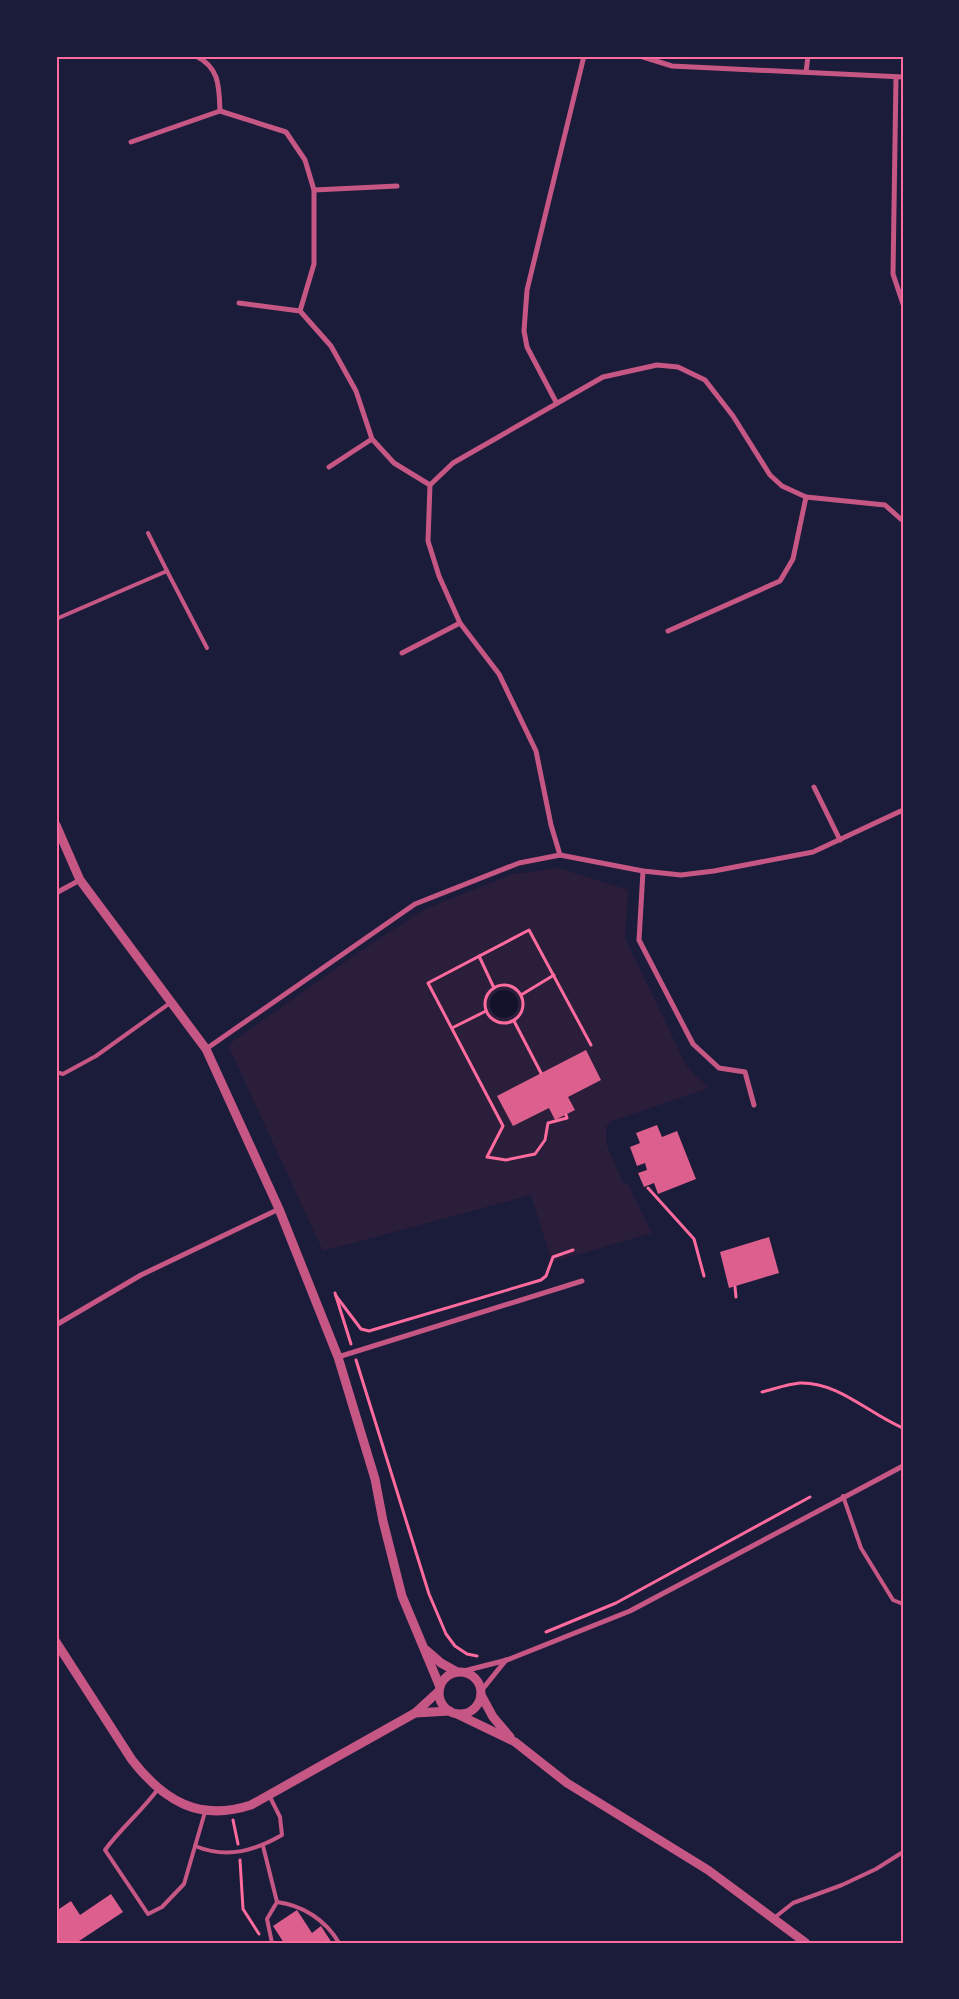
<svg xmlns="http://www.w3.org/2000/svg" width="959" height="1999" viewBox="0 0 959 1999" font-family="Cabin,sans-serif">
	<rect width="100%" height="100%" fill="#1b1b3a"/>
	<polygon fill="#2a1e3b" points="559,868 628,890 625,938 687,1067 709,1088 612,1121 606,1127 606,1143 623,1183 628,1184 652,1233 552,1262 531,1195 323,1251 228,1045 365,948 425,909 513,874"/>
	<circle fill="#12122b" cx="504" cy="1004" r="14"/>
	<g fill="#dd5f8e">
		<polygon points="586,1050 601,1080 568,1097 575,1110 555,1120 549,1108 513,1126 497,1096"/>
		<polygon points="657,1125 662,1137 677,1131 696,1179 658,1194 654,1183 644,1187 638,1173 647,1170 645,1163 637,1166 630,1147 640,1143 636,1133"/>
		<polygon points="769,1237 779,1273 729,1288 720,1252"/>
		<polygon points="111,1894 123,1912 76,1943 56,1943 56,1911 71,1901 80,1915"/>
		<polygon points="297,1910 312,1933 321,1926 332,1943 284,1943 273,1926"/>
	</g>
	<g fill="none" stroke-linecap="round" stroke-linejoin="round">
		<g stroke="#ff6b9d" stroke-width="3">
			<polyline points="479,956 494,988"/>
			<circle cx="504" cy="1004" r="19"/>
			<polyline points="521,995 554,975"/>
			<polyline points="514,1021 541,1073"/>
			<polyline points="452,1028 486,1011"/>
			<polyline points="566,1115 567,1118 548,1123 545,1140 535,1154 506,1160 487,1157 503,1126 428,983 529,930 591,1045"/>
			<polyline points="648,1188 694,1239 704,1276"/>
			<polyline points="735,1287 736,1297"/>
			<polyline points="335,1293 351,1344"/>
			<polyline points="336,1296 361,1329 369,1331 541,1280 546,1276 553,1257 573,1250"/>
			<polyline points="356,1360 429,1594 446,1634 455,1646 467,1654 477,1656"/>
			<path d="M762,1392C774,1389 788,1384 800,1383C839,1382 869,1414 903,1428"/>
			<polyline points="546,1632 616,1603 810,1497"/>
			<polyline points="233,1820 238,1844"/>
			<polyline points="240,1860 243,1909 259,1934"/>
		</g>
		<g stroke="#c65784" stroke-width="4">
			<polyline points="148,533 167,571"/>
			<polyline points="56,619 167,571 207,648"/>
			<polyline points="56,1072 63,1074 96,1056 170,1003"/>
			<polyline points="843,1496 861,1548 893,1600 903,1604"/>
			<path d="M158,1789C142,1811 121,1828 105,1850L148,1914L162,1907L184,1884L205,1812"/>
			<path d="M195,1846C227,1859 254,1851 282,1835L280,1817L269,1795"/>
			<polyline points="263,1846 277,1902 267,1919 272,1943"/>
			<path d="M277,1902C302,1905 326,1920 339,1943"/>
			<polyline points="774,1918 793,1903 842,1885 876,1869 903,1852"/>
		</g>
		<g stroke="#c65784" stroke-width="5">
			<path d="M196,56C220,68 219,87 220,111"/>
			<polyline points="640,56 672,66 903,77"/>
			<polyline points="806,72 808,56"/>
			<polyline points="896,77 893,274 903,304"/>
			<polyline points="131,142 220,111 286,132 305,160 314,190 314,264 300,311"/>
			<polyline points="314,190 397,186"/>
			<polyline points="239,303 300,311 331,346 356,391 372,439 394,463 430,485"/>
			<polyline points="556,402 527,347 524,331 527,290 584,56"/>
			<polyline points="329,467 372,439"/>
			<polyline points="668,631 780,581 793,559 806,497"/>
			<polyline points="402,653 460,623"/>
			<polyline points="814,787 840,840"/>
			<polyline points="560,855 551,825 536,751 499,674 460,623 439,576 428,541 430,485 453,463 603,377 657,365 678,367 705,380 733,416 770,475 782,486 806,497 885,505 903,521"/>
			<polyline points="643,871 639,940 693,1044 719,1068 745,1072 754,1105"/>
			<polyline points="56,893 80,880"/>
			<polyline points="206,1049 415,904 519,863 560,855 643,871 681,875 714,871 813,852 903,810"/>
			<polyline points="56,1325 141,1275 279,1209"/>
			<polyline points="338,1357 582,1281"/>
			<polyline points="460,1672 507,1660 630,1611 903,1466"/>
			<polyline points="481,1691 506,1660"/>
		</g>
		<g stroke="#c65784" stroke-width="9">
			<polyline points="56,825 80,880 206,1049 279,1209 338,1357 375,1479 383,1521 402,1596 440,1687"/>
			<path d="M56,1642L132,1760C164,1801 199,1822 251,1805L415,1713L439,1691"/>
			<polyline points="426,1650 441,1663 457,1672"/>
			<circle cx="460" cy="1693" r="21"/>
			<polyline points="481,1695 493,1717 510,1737"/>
			<polyline points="415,1713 450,1711"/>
			<polyline points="457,1714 515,1742 567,1783 708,1870 806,1943"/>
		</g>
	</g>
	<rect width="959" height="1999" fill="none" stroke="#1b1b3a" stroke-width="115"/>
	<rect x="58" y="58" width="844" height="1884" fill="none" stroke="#ff6b9d" stroke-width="2"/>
</svg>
